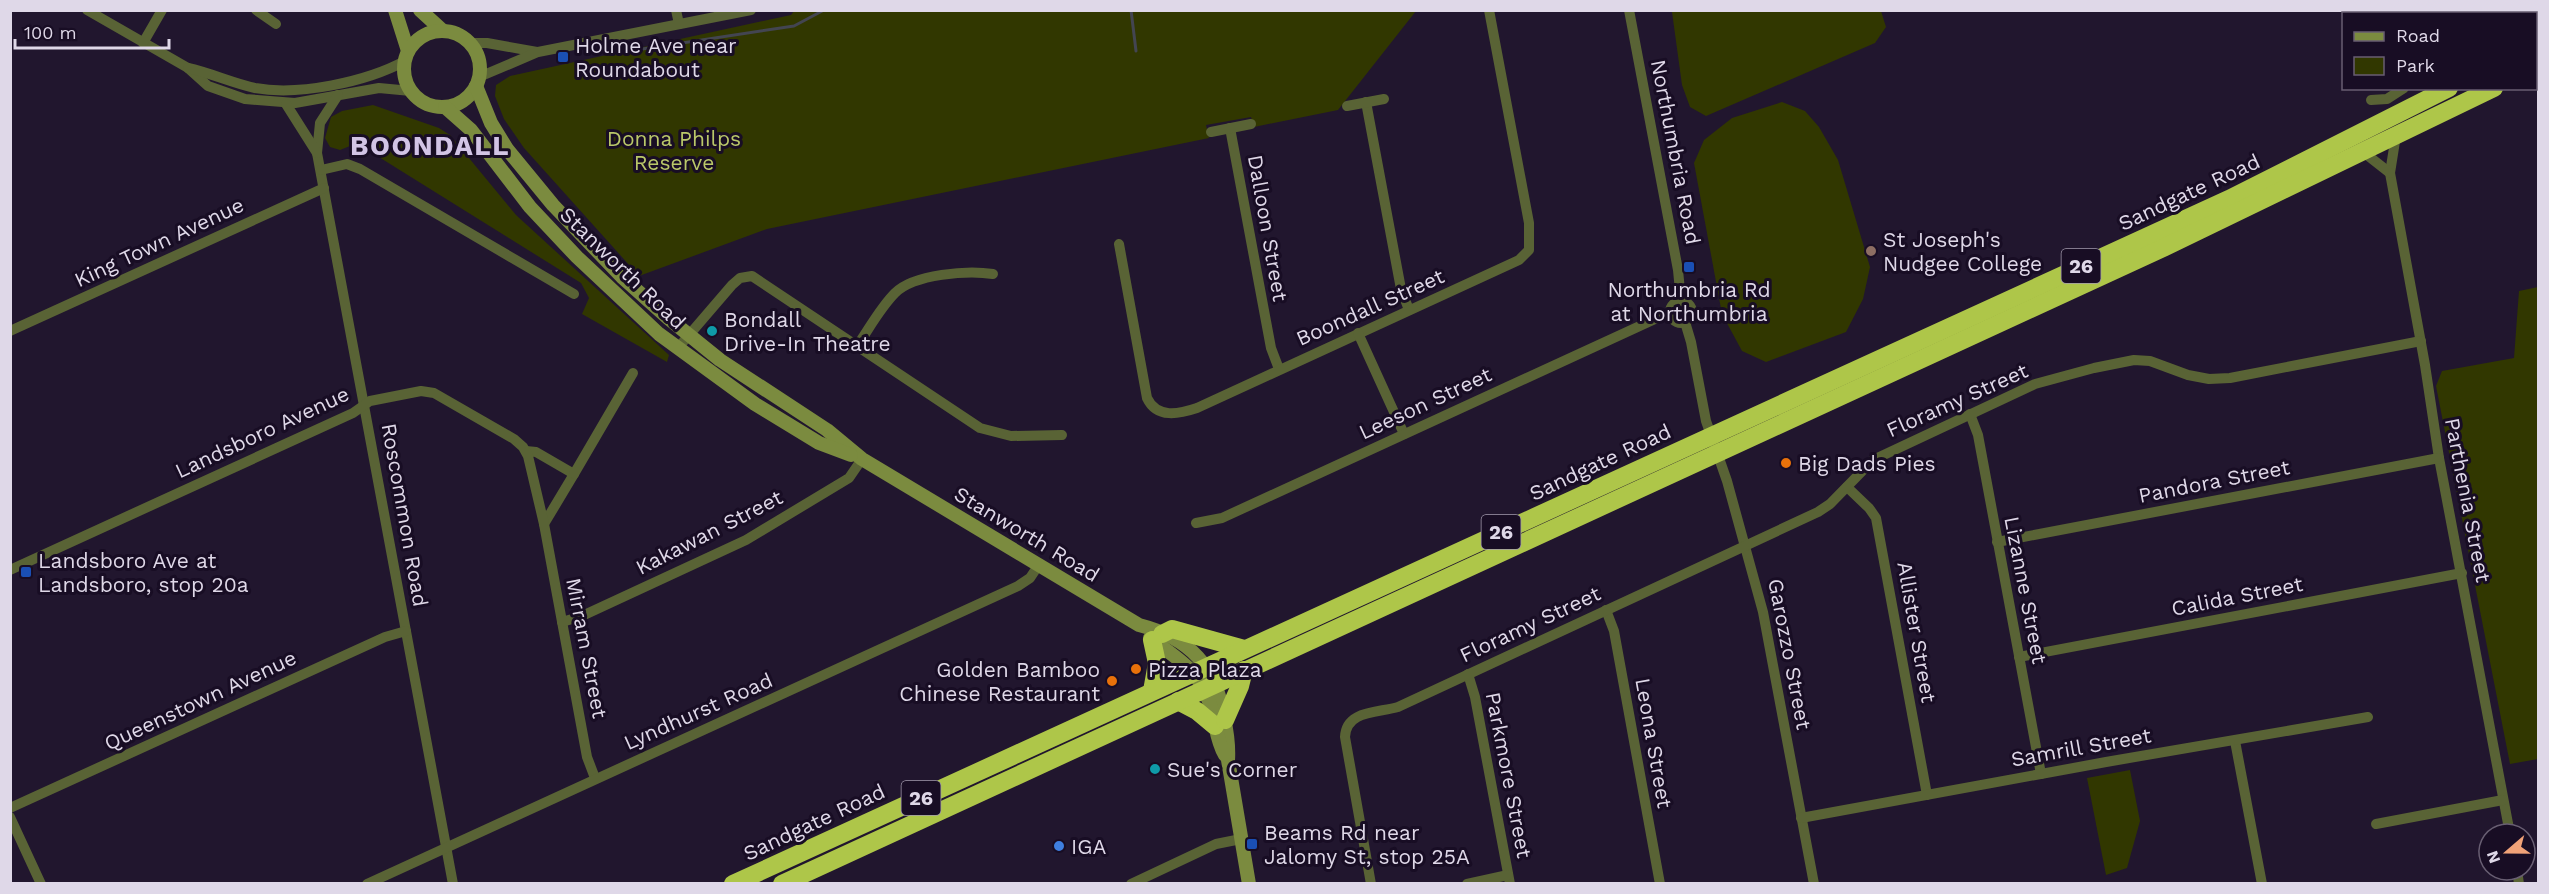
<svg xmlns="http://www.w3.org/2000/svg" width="2549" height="894" viewBox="0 0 2549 894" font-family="'Work Sans',sans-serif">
	<rect width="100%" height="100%" fill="#21162e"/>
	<g fill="#313700">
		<polygon points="1674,10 1881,11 1886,27 1875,43 1706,116 1690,107 1682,85 1672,12"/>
		<polygon points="794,11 1416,11 1338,110 1254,127 1251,117 1206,125 1209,138 767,229 639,276 524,148 504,119 495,96 496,85 510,76 791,15"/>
		<polygon points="1782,102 1805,111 1819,127 1838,160 1870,267 1863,299 1846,332 1766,362 1742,351 1722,314 1694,163 1704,140 1732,118"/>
		<polygon points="373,105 439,128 450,135 516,215 669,355 667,362 582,314 589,298 581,283 366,149 350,146 340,150 330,147 325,138 331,117 342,111"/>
		<polygon points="2538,287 2538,759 2510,764 2436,386 2442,371 2514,358 2519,291"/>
		<polygon points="2130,770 2140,821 2127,868 2106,875 2087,778"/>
	</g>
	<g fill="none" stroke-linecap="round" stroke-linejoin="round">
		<g stroke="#434551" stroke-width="3">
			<polyline points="1131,10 1136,51"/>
			<polyline points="616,53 794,26 824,10"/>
		</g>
		<g stroke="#596335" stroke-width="10">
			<polyline points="87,10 188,68 208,86 245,99 295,103 379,88 411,91"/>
			<polyline points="256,10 276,24"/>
			<polyline points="676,10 679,24"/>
			<polyline points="1629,10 1678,270 1681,301"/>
			<polyline points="2501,14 2505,10"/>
			<polyline points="143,43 162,10"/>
			<polyline points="469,43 487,43 537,52"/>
			<path d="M188,68C211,73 232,83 255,88C299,96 366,82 405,61"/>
			<polyline points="479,77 538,52 751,10"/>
			<polyline points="338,95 320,123 317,153 453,884"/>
			<polyline points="2371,100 2387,99 2404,88"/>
			<polyline points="1366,102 1401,289 1409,310"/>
			<polyline points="286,104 317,153"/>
			<polyline points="1347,106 1384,99"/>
			<polyline points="1230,128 1271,348 1279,369"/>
			<polyline points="1211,132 1251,124"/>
			<polyline points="2396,135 2390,173 2425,365 2439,458 2510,834"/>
			<polyline points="2362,151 2390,173"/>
			<polyline points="321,170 347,164 360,169 574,294"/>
			<path d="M1119,244L1147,398C1157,419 1179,414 1197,408L1519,260L1529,250V223L1489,10"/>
			<circle cx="1681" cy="312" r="11"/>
			<polyline points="1685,322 1691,342 1706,421 1727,481 1763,612 1814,884"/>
			<polyline points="10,331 324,188"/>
			<polyline points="1358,333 1404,434"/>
			<path d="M857,346C869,329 880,308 895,293C914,274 968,270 993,274"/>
			<polyline points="677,349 732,285 740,278 752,276 980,428 1011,436 1062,435"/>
			<polyline points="1970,414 1978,435 2041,774"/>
			<polyline points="526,451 536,452 574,474 544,524"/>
			<polyline points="574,474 633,373"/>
			<polyline points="1847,487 1869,508 1876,518 1927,795"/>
			<polyline points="1196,523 1222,518 1655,319 1670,314"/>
			<polyline points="1997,542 2439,458"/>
			<polyline points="10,570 353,413 370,401 421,391 434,393 514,439 523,447 528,456 544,524 587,757 595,778"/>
			<polyline points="1606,610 1614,631 1660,884"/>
			<polyline points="562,622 582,616 746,540 849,478 862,459"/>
			<polyline points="2019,657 2462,573"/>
			<polyline points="1468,674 1475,697 1510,884"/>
			<polyline points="2235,741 2262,884"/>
			<polyline points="10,808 385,637 406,631"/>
			<polyline points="10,817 41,884"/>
			<polyline points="1801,818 2106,762 2368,717"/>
			<polyline points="2376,824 2503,800"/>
			<polyline points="2517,870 2519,884"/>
			<polyline points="367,884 1018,586 1030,578 1038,566"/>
			<polyline points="1131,884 1216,844 1241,839"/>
			<path d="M1371,884L1345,737C1346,710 1378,713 1398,707L1818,512L1830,504L1873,460L2035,384L2094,368L2134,360L2150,361L2188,375L2209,379L2230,378L2421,341"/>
			<polyline points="1467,884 1508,875"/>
		</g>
		<g stroke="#7b8b3f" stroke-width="14">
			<polyline points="395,10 408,51"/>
			<polyline points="420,10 443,31"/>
			<circle cx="442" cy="69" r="38"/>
			<path d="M476,86L491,123L507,149L553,205L622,277L668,318L720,360L827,430L862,459L1139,625C1190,638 1216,666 1224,718C1227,732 1229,745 1228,760L1249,884"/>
			<polyline points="445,107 471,130 530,207 577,257 659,334 755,404 819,443 851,455"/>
			<path d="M1150,638C1180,661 1201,670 1212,711C1216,726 1217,742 1225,755"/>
		</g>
		<g stroke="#aec649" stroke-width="18">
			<polyline points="2536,47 2538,45"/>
			<polyline points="2536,69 2538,68"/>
			<polyline points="1162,634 1172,629 1244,649"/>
			<polyline points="1152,640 1157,663 1152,691"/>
			<polyline points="1178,701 1197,711 1215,726"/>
			<polyline points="1225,720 1240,686 1244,670"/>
			<polyline points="733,884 2229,199 2449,88"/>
			<polyline points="782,884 2165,247 2494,88"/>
		</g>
	</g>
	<g fill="#1a4fb4" stroke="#180d24" stroke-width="2">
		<rect x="557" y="51" width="12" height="12" rx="3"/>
		<rect x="1683" y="261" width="12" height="12" rx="3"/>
		<rect x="20" y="566" width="12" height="12" rx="3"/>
		<rect x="1246" y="838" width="12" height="12" rx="3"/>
	</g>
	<circle fill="#8d6e63" stroke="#180d24" stroke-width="2" cx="1871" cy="251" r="6"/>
	<g fill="#0f9aa8" stroke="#180d24" stroke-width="2">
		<circle cx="712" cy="331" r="6"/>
		<circle cx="1155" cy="769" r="6"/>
	</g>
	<g fill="#e8710a" stroke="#180d24" stroke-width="2">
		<circle cx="1786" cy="463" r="6"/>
		<circle cx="1136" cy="669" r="6"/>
		<circle cx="1112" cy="681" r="6"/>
	</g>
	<circle fill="#3f7fe0" stroke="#180d24" stroke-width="2" cx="1059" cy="846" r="6"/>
	<g text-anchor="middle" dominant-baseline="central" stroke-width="6" stroke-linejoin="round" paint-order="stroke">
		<g fill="#180d24" stroke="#a39bad" stroke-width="1.5">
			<rect x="2061.5" y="249" width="39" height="34" rx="4.5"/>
			<rect x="1481.5" y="515" width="39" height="34" rx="4.5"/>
			<rect x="901.5" y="781" width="39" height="34" rx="4.5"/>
		</g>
		<g font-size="20" font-weight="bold" fill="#dfd8e8">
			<text x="2081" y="266">26</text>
			<text x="1501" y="532">26</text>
			<text x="921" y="798">26</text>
		</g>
		<g font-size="21" fill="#dfd8e8" stroke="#180d24" text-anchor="start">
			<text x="575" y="45">Holme Ave near<tspan x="575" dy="24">Roundabout</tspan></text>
			<text x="1883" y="239">St Joseph's<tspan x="1883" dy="24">Nudgee College</tspan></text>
			<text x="1689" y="289" text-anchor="middle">Northumbria Rd<tspan x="1689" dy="24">at Northumbria</tspan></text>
			<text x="724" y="319">Bondall<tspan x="724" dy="24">Drive-In Theatre</tspan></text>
			<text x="1798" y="463">Big Dads Pies</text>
			<text x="38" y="560">Landsboro Ave at<tspan x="38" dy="24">Landsboro, stop 20a</tspan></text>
			<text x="1100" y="669" text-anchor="end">Golden Bamboo<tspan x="1100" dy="24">Chinese Restaurant</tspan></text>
			<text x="1148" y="669">Pizza Plaza</text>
			<text x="1167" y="769">Sue's Corner</text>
			<text x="1264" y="832">Beams Rd near<tspan x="1264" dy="24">Jalomy St, stop 25A</tspan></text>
			<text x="1071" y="846">IGA</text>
		</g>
		<g font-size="21" fill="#bac869" stroke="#180d24">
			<text x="674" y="138">Donna Philps<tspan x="674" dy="24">Reserve</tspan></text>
		</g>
		<g font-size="21" fill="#dfd8e8" stroke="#180d24">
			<text transform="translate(1676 152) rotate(79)">Northumbria Road</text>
			<text transform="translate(2189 192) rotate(-25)">Sandgate Road</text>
			<text transform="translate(1268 228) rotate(80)">Dalloon Street</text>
			<text transform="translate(159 242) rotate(-25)">King Town Avenue</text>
			<text transform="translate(623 268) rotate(44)">Stanworth Road</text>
			<text transform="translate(1370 307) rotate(-24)">Boondall Street</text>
			<text transform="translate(1957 400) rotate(-24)">Floramy Street</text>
			<text transform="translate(1425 403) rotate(-25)">Leeson Street</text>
			<text transform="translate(262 432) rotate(-25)">Landsboro Avenue</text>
			<text transform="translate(1600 462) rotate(-25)">Sandgate Road</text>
			<text transform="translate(2214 481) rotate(-11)">Pandora Street</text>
			<text transform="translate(2468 500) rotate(79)">Parthenia Street</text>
			<text transform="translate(405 515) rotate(80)">Roscommon Road</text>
			<text transform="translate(709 532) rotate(-27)">Kakawan Street</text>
			<text transform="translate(1027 534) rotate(31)">Stanworth Road</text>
			<text transform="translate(2026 590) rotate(79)">Lizanne Street</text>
			<text transform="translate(2237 596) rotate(-11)">Calida Street</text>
			<text transform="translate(1530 624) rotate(-25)">Floramy Street</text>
			<text transform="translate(1917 632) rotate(80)">Allister Street</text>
			<text transform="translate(587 648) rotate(79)">Mirram Street</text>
			<text transform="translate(1790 654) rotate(79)">Garozzo Street</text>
			<text transform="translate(200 700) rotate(-25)">Queenstown Avenue</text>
			<text transform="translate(698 711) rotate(-24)">Lyndhurst Road</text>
			<text transform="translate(1654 743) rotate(80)">Leona Street</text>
			<text transform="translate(2081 747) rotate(-10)">Samrill Street</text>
			<text transform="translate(1509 775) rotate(79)">Parkmore Street</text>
			<text transform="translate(814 822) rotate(-25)">Sandgate Road</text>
		</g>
		<g font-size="27" font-weight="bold" letter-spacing="1.5" fill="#d2c4e5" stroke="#180d24">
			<text x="430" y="146">BOONDALL</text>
		</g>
	</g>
	<rect width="2549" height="894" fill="none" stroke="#dfd8e8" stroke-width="24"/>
	<rect x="2342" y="12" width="195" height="78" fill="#180d24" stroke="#685e72" stroke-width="1.5"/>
	<rect x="2354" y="32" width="30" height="9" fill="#7b8b3f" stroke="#685e72" stroke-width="1.5"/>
	<text x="2396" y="42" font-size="18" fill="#dfd8e8">Road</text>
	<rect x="2354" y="57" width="30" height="18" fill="#313700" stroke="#685e72" stroke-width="1.5"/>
	<text x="2396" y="72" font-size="18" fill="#dfd8e8">Park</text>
	<g transform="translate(2507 852) rotate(250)"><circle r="28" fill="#180d24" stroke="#685e72" stroke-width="1.5"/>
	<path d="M0-4.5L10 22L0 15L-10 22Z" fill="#f0a278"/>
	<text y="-9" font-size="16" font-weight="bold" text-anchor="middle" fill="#dfd8e8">N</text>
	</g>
	<path d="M15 39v9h154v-9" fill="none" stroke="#dfd8e8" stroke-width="3"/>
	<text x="24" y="39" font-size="18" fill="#dfd8e8" stroke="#180d24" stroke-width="4.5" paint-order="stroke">100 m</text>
</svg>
